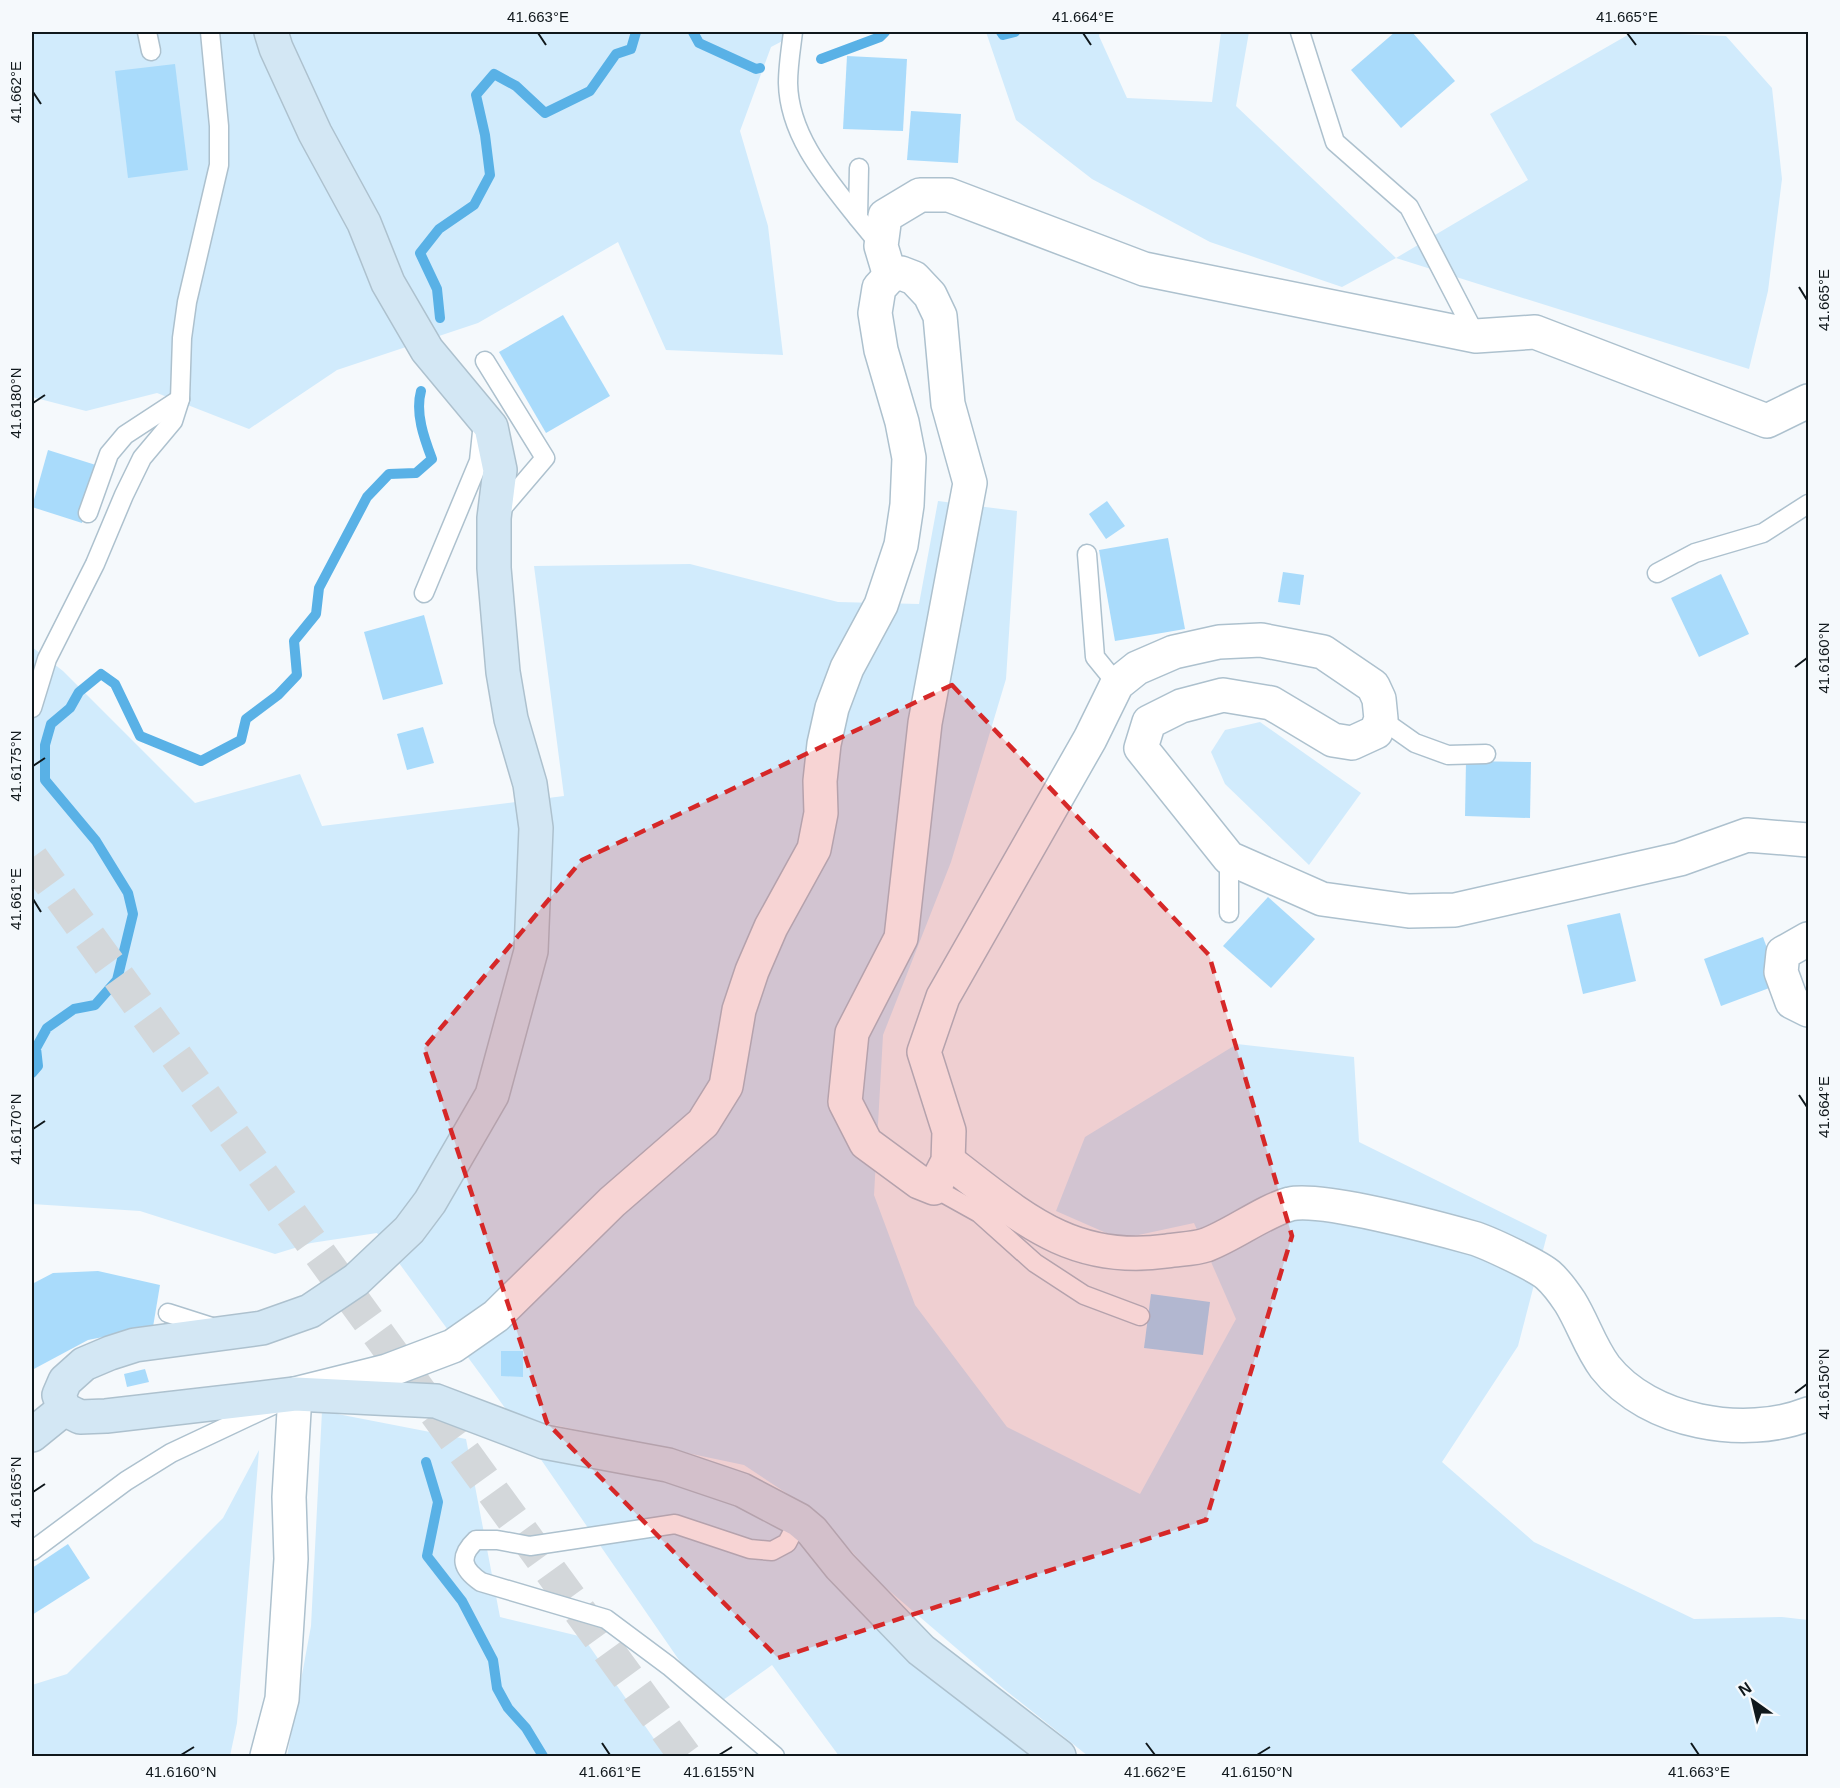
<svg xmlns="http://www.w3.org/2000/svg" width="1840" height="1788" viewBox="0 0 1840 1788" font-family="Helvetica,sans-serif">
	<rect width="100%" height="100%" fill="#f5f9fc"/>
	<g fill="#d1ebfc">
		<polygon points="32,32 794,32 792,36 771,47 740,131 768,226 783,355 666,350 618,242 478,323 337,370 249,429 157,393 86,411 32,397"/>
		<polygon points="986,32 1100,32 1099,36 1127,98 1212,102 1221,32 1249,32 1236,106 1396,258 1528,180 1490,114 1633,32 1726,36 1772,88 1782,179 1768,291 1749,369 1396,258 1342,287 1210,242 1092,179 1016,120"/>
		<polygon points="938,501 1017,511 1006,679 951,862 883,1035 874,1195 915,1305 1007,1427 1140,1494 1236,1319 1194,1223 1120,1239 1056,1211 1085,1137 1237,1044 1354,1057 1359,1142 1547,1235 1518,1346 1442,1462 1534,1542 1694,1619 1782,1617 1808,1620 1808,1756 1088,1756 1004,1689 879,1582 818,1514 744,1465 554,1425 572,1434 772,1505 1040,1756 839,1756 772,1665 712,1708 511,1416 377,1233 311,1243 275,1254 140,1211 32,1204 32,647 63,671 195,803 300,774 322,826 564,796 534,566 690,564 838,602 919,604"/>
		<polygon points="1260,722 1361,793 1309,865 1225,784 1211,752 1225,730"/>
		<polygon points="322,1411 466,1439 500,1617 583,1637 666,1756 287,1756 311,1626"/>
		<polygon points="259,1450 237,1723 230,1756 32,1756 32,1685 67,1674 223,1518"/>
	</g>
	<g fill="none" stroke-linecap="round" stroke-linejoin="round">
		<g stroke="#59b1e6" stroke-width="10">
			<polyline points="693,32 699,43 756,69 760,68"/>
			<polyline points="1001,32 1003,35 1015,32"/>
			<polyline points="821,59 880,37 885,32"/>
			<polyline points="440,318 437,289 420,253 439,229 474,205 490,175 485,135 476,95 494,74 516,86 545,113 590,91 616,54 631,49 636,32"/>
			<path d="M32,1073L38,1066L36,1048L47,1028L74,1009L95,1005L117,980L133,914L128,893L96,841L45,780V745L51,724L70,708L79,692L101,674L115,684L140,736L201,761L241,740L246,719L278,695L297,675L294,641L316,614L319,588L367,497L389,474L416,473L432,459C424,438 415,413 421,391"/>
			<polyline points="426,1462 438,1502 427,1556 462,1601 493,1660 497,1688 508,1708 526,1728 543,1756"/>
		</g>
	</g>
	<g fill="#a9dbfb">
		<polygon points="1395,32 1412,32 1455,81 1401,128 1351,70"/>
		<polygon points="847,56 907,59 903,131 843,129"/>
		<polygon points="175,64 188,170 128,178 115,71"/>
		<polygon points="911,111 961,114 958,163 907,160"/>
		<polygon points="563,315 610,396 546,433 499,352"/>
		<polygon points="48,450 99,466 82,523 32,507"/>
		<polygon points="1107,501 1125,526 1106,539 1089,514"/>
		<polygon points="1168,538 1185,629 1115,641 1099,550"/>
		<polygon points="1283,572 1304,575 1300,605 1278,602"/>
		<polygon points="1721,574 1749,634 1699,657 1671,598"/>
		<polygon points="424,615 443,684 383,700 364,632"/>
		<polygon points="423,727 434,763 407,770 397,734"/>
		<polygon points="1466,761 1531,762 1530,818 1465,816"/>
		<polygon points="1268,897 1315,939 1271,988 1223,946"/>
		<polygon points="1620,913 1636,981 1583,994 1567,925"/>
		<polygon points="1763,937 1780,984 1721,1006 1704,959"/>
		<polygon points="98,1271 160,1285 153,1327 88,1340 32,1370 32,1284 53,1273"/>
		<polygon points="1151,1294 1210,1302 1203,1355 1144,1348"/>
		<polygon points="501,1351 523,1351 523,1377 501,1376"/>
		<polygon points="145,1369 149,1382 127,1387 124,1374"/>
		<polygon points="68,1544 90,1578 32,1615 32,1568"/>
	</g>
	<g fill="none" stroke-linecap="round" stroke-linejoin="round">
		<polyline stroke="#d3d7da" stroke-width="33" stroke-dasharray="33 16" stroke-linecap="butt" points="32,858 685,1756"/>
		<g stroke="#adc1ce" stroke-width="21">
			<g id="lane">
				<polyline points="147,32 151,51"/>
				<path d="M793,32C791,48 788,66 788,83C789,136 827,179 858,218"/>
				<polyline points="1300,32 1335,142 1409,207 1476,336"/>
				<polyline points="859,168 858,218 881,246"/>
				<polyline points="485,361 545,458 498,513"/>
				<polyline points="88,513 109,454 125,435 180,399"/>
				<polyline points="1087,554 1095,657 1117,684"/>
				<polyline points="1657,573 1695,553 1763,533 1808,504"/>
				<polyline points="424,593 479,461 482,432"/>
				<polyline points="32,708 47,659 95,564 124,495 142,458 173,421 180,399 182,338 187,302 219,165 219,126 210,32"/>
				<polyline points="1381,719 1415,743 1448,755 1486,754"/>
				<polyline points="1229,858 1229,913"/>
				<polyline points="934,1188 979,1213 1035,1263 1084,1295 1140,1316"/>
				<polyline points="168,1313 215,1328"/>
				<polyline points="32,1551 126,1481 171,1453 273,1405"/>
				<path d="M775,1756L669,1666L606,1619L481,1582C462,1569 458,1557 476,1540H497L530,1546L675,1524L750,1549L772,1551L787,1543L799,1520"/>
			</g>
		</g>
		<g stroke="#adc1ce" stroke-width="36">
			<g id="street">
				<polyline points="890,276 881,246 885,216 920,195 949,195 1144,269 1476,336 1535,332 1767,421 1808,401"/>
				<polyline points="1808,939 1783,953 1781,972 1792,1002 1808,1010"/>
				<path d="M948,1161C1019,1215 1070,1265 1167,1251C1179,1249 1194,1249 1206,1245C1233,1235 1264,1211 1290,1204C1322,1197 1437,1228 1473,1238C1487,1242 1538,1266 1548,1275C1556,1282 1564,1293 1570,1302C1583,1323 1590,1347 1605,1367C1649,1423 1745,1439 1808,1414"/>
				<polyline points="267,1756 282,1699 291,1559 289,1497 295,1394 387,1371 453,1346 496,1316 612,1202 703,1123 726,1086 739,1010 752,971 771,927 814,849 821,813 820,781 824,744 832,708 847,668 881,605 901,545 907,505 909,458 902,422 881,350 875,313 879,288 890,276 901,273 914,278 930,295 940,316 948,404 970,483 925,723 901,938 852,1033 845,1102 866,1143 919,1182 934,1188 948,1161 949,1131 924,1052 943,997 1090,739 1117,684 1137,668 1174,652 1219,642 1261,640 1323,652 1373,686 1379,699 1381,719 1376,732 1352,743 1333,740 1271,703 1223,695 1181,706 1149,722 1141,748 1229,858 1322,899 1409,911 1455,910 1680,859 1747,835 1808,840"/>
			</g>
		</g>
		<g stroke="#adc1ce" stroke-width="36">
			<g id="secondary">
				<polyline points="271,32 276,48 315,133 364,223 388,283 427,350 491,427 500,470 494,518 494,568 503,672 511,719 530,784 536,828 531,951 492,1095 430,1202 409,1230 356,1280 310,1311 262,1328 135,1345 110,1353 84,1364 65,1381 59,1395 64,1409 80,1417 106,1416 295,1394 436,1401 544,1442 668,1465 742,1490 799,1520 812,1531 840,1566 921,1650 1059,1756"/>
				<polyline points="32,1435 64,1409"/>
			</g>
		</g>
		<use href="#lane" stroke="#fff" stroke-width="18"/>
		<use href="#street" stroke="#fff" stroke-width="33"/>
		<use href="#secondary" stroke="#d3e7f4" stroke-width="33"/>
	</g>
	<path fill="#d62828" fill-opacity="0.2" stroke="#d62828" stroke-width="4.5" stroke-dasharray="12 8" stroke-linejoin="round" d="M952,685L1209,955L1292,1236L1206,1520L778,1658L547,1423L424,1048L582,860Z"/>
	<path fill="none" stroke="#10181c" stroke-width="2" d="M538,33L546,45M1083,33L1091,45M1627,33L1636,45M33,92L41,104M1799,287L1807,300M33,403L45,395M1795,667L1807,658M33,766L45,758M33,899L41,912M1799,1095L1807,1107M33,1129L45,1121M1795,1393L1807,1384M33,1492L45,1484M602,1743L610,1755M1146,1743L1155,1755M1691,1743L1699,1755M181,1755L194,1747M719,1755L732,1747M1257,1755L1270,1747"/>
	<rect width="1840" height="1788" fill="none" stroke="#f5f9fc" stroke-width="66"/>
	<g transform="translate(1753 1701) rotate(326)" stroke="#f5f9fc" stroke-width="4.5" paint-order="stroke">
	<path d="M0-4.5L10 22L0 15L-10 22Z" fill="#10181c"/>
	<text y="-9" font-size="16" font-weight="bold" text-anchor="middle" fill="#10181c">N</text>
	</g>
	<rect x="33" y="33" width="1774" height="1722" fill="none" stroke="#10181c" stroke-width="2"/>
	<g font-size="15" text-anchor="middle" fill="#10181c">
		<text x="538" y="22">41.663°E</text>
		<text x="1083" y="22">41.664°E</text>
		<text x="1627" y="22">41.665°E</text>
		<text transform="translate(16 92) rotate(-90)" y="5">41.662°E</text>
		<text transform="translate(1824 300) rotate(-90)" y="5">41.665°E</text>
		<text transform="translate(16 403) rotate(-90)" y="5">41.6180°N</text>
		<text transform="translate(1824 658) rotate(-90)" y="5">41.6160°N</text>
		<text transform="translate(16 766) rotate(-90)" y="5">41.6175°N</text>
		<text transform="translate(16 899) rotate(-90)" y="5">41.661°E</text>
		<text transform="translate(1824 1107) rotate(-90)" y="5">41.664°E</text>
		<text transform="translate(16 1129) rotate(-90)" y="5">41.6170°N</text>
		<text transform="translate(1824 1384) rotate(-90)" y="5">41.6150°N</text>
		<text transform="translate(16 1492) rotate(-90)" y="5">41.6165°N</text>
		<text x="181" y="1777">41.6160°N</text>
		<text x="610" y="1777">41.661°E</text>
		<text x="719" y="1777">41.6155°N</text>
		<text x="1155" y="1777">41.662°E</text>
		<text x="1257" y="1777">41.6150°N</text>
		<text x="1699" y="1777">41.663°E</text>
	</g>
</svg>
